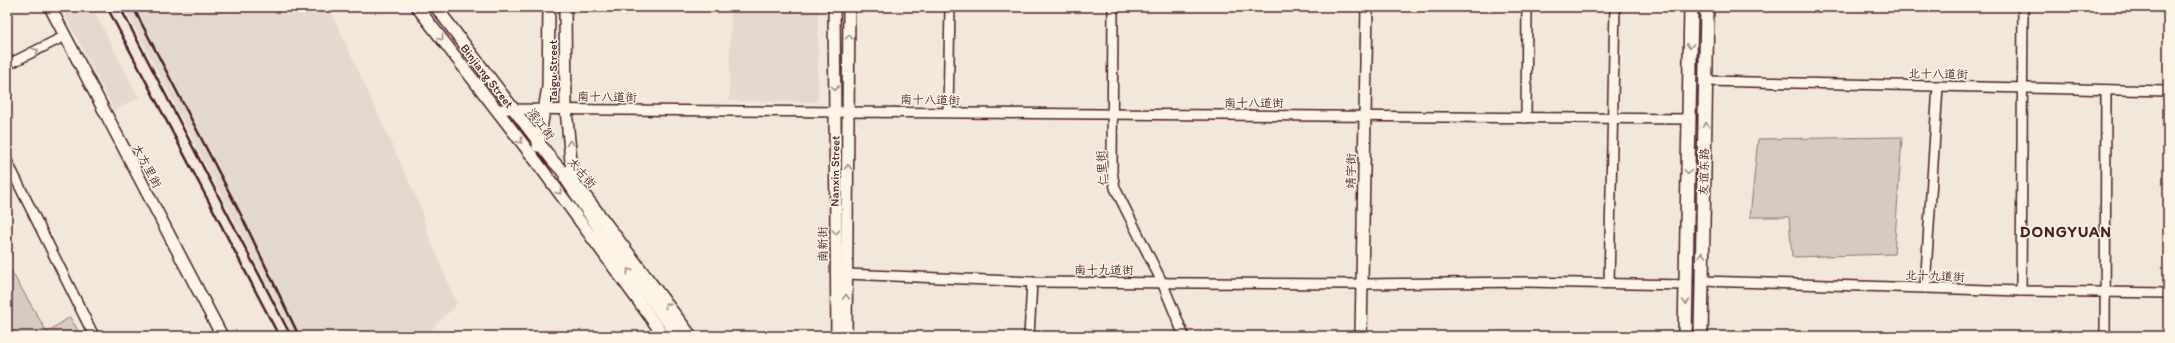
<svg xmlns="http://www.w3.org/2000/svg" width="2175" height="343" viewBox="0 0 2175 343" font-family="Itim,'LXGW WenKai TC',sans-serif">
	<rect width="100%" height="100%" fill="#f1e8da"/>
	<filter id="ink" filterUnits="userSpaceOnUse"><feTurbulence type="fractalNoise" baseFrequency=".025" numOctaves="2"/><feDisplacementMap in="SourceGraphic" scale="8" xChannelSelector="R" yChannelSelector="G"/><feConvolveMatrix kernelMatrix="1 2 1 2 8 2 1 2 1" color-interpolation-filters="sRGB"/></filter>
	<g filter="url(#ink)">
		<g fill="#e4d9cd">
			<polygon points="61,7 92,7 139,98 114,110"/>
			<polygon points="124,7 329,7 421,208 426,229 457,304 425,336 294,336"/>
			<polygon points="731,7 818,7 818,102 729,101"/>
		</g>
		<g fill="#d8cac0" stroke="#917476">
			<polygon points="1902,137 1894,254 1792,257 1789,217 1750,217 1758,139"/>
			<polygon points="7,264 47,332 70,317 81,336 7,336"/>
		</g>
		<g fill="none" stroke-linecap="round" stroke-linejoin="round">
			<g stroke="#4a1f2b" stroke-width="12">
				<g id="minor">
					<polyline points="1113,7 1112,172 1115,188 1162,282 1184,336"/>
					<polyline points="7,65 65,36"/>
					<polyline points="1707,81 2168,91"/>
					<polyline points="495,109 1689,119"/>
					<polyline points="948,112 950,7"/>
					<polyline points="1526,118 1527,7"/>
					<polyline points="7,161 94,336"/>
					<polyline points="564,178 600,232"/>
					<polyline points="846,274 1032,282 1362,284 1524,282 1686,285"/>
					<polyline points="1702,281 2021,291 2168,293"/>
					<polyline points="1609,283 1615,7"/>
					<polyline points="1925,288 1938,86"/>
					<polyline points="2021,291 2023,7"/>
					<polyline points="1029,336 1032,282"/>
					<polyline points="2105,336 2106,90"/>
				</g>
			</g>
			<g stroke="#4a1f2b" stroke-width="14">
				<g id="major">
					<polyline points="50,7 222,336"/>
					<polyline points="417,7 536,161 664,336"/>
					<polyline points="436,7 553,161 583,193 691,336"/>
					<polyline points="565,7 566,109 573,182"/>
					<polyline points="834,7 837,336"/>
					<polyline points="538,146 548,87 549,7"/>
					<polyline points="600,232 678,336"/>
					<polyline points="846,336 849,7"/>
					<polyline points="1361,336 1367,7"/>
				</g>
			</g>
			<g stroke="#4a1f2b" stroke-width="16">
				<g id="highway">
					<polyline points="1685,336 1691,7"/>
					<polyline points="1701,336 1707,7"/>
				</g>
			</g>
			<use href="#minor" stroke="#fcf5e5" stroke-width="9"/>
			<use href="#major" stroke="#fcf5e5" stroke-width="11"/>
			<use href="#highway" stroke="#fcf5e5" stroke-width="13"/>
			<g stroke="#4a1f2b" stroke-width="2.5">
				<polyline points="107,7 279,336"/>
				<polyline points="120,7 291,336"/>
				<polyline points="133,7 241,215 299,336"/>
			</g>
		</g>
		<defs><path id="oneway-chevron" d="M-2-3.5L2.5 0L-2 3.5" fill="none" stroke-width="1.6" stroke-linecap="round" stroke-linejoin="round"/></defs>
		<g stroke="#a38a88">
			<use href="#oneway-chevron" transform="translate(849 37) rotate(-90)"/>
			<use href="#oneway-chevron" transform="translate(441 38) rotate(52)"/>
			<use href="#oneway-chevron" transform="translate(1690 46) rotate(91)"/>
			<use href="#oneway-chevron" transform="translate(36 51) rotate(-26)"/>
			<use href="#oneway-chevron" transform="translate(835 88) rotate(90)"/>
			<use href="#oneway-chevron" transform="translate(1706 125) rotate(-89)"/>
			<use href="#oneway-chevron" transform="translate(520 141) rotate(52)"/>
			<use href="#oneway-chevron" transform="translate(570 143) rotate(-95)"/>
			<use href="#oneway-chevron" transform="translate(848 167) rotate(-89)"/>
			<use href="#oneway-chevron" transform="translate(1688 172) rotate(91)"/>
			<use href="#oneway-chevron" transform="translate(559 192) rotate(54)"/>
			<use href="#oneway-chevron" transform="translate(836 232) rotate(89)"/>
			<use href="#oneway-chevron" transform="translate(1702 255) rotate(-89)"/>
			<use href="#oneway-chevron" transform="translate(629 271) rotate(-127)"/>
			<use href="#oneway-chevron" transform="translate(846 297) rotate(-90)"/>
			<use href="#oneway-chevron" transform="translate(1686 302) rotate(91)"/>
			<use href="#oneway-chevron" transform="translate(667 305) rotate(-127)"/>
		</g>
	</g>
	<g text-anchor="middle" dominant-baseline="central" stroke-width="3" stroke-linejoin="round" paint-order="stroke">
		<g font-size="12" fill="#4a1f2b" stroke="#fcf5e5">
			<text transform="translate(553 71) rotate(-90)">Taigu Street</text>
			<text transform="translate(1938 74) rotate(1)">北十八道街</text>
			<text transform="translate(487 76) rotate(52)">Binjiang Street</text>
			<text transform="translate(607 97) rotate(1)">南十八道街</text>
			<text transform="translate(930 100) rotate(1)">南十八道街</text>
			<text x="1254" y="103">南十八道街</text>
			<text transform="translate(541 124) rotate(53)">滨江街</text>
			<text transform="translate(147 166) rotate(62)">大方里街</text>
			<text transform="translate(1102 168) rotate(-95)">仁里街</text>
			<text transform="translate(835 171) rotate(-89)">Nanxin Street</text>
			<text transform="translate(1351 171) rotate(-89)">靖宇街</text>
			<text transform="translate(1704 172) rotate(-89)">友谊东路</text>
			<text transform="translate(582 173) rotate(48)">太古街</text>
			<text transform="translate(823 244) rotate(-91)">南新街</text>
			<text x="1104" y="270">南十九道街</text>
			<text transform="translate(1935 276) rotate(2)">北十九道街</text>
		</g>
		<g font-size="16" font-weight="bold" letter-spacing="1" fill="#4a1f2b" stroke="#fcf5e5">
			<text x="2066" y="231">DONGYUAN</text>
		</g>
	</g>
	<rect width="2175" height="343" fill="none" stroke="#fcf5e5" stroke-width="24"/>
	<rect x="12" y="12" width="2151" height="319" fill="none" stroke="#4a1f2b" stroke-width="1.5" filter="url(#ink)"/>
</svg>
